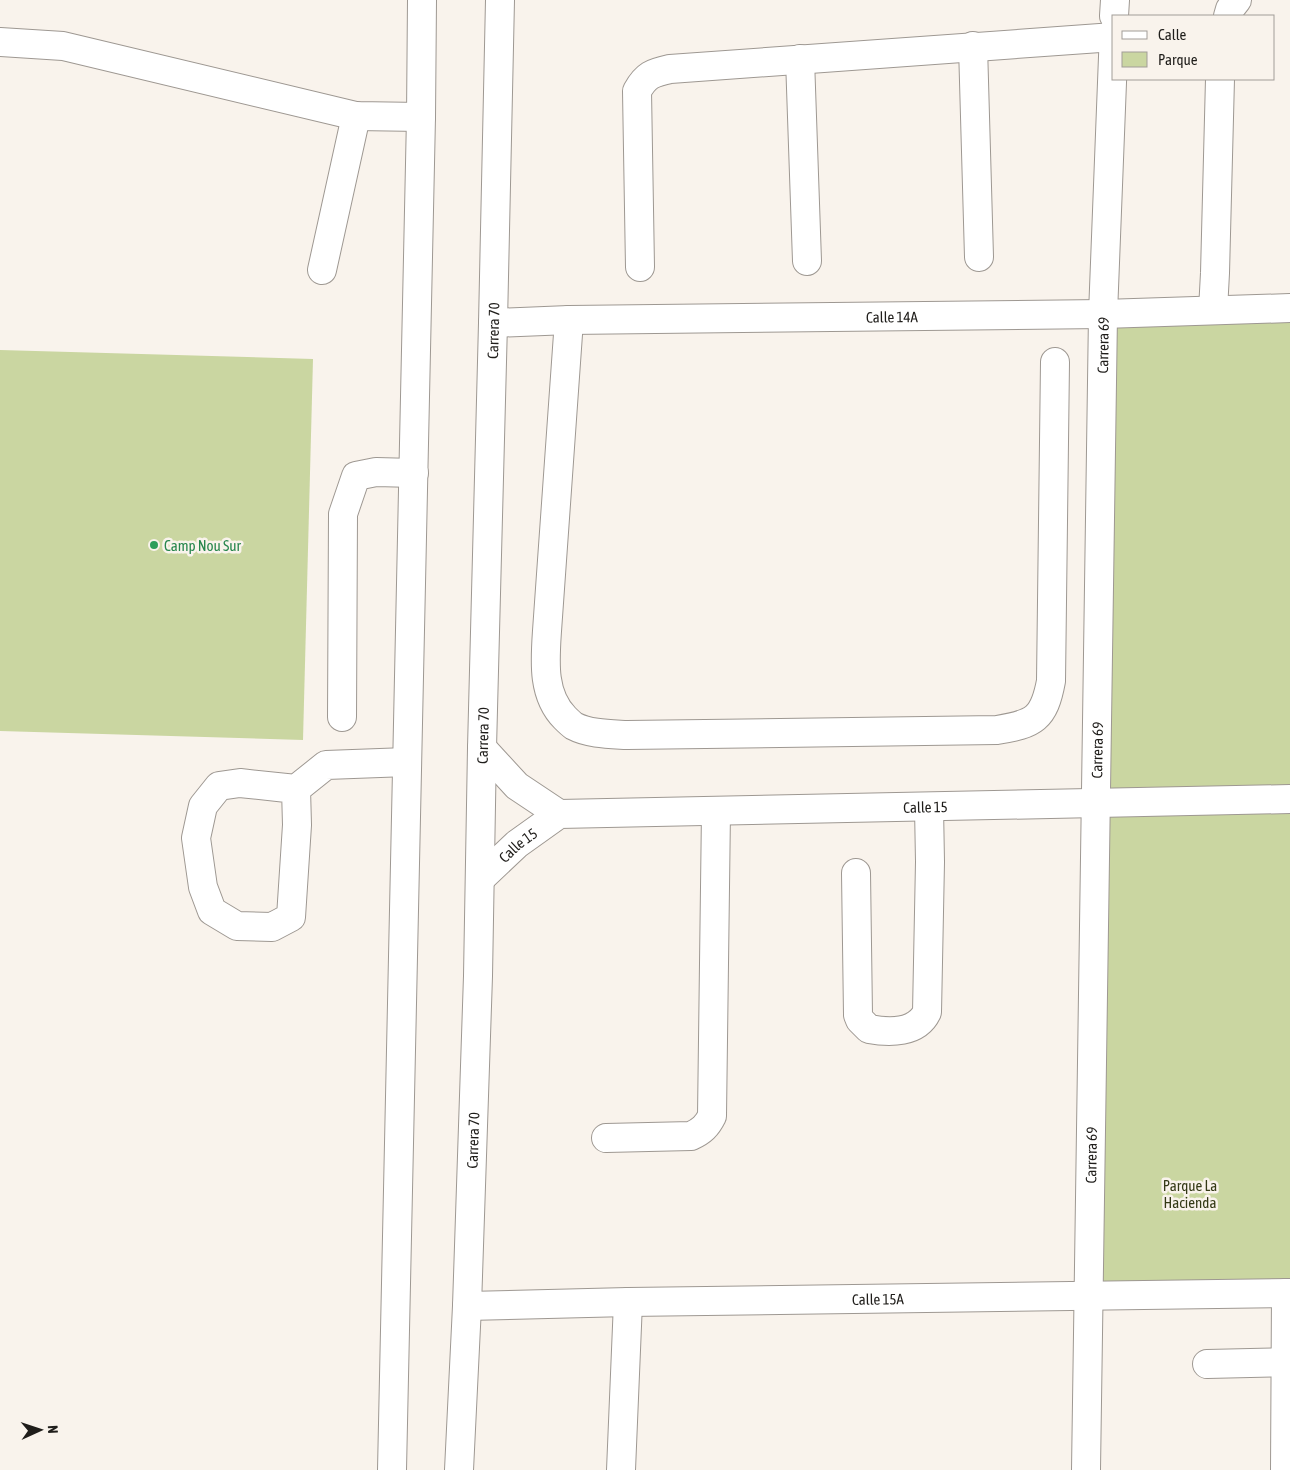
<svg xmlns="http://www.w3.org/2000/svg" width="1290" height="1470" viewBox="0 0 1290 1470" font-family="'Asap Condensed',sans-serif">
	<rect width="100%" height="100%" fill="#f9f3ec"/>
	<g fill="#cad6a1">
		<polygon points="1290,308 1290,1293 1089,1295 1103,314"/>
		<polygon points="0,350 313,359 303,740 0,731"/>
	</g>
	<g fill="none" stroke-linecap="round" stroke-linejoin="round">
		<g stroke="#9e9892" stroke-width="30">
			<g id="minor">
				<polyline points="1114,16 1115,0"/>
				<polyline points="1228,16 1230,9 1237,0"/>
				<polyline points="0,42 63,46 356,116 421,117"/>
				<polyline points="973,46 979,257"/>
				<polyline points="800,59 807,261"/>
				<path d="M640,267L637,91C646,75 652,73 670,69L1114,37"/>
				<polyline points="322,270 356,116"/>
				<polyline points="1213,310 1215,273 1220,79"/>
				<path d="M569,320L547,631C545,661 542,695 565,718C568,721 571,724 574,726C589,734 610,734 627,735L997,730C1034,724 1044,719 1051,681L1055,362"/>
				<path id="s1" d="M493,323L569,320L1103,314L1290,308"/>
				<polyline points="342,717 343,514 356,476 376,472 414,473"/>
				<polyline points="482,748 517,786 559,814"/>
				<polyline points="296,789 297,825 291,917 272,927 237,926 212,911 203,887 196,838 203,806 219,786 240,783 296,789 326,765 407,762"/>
				<path d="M856,873L858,1015L860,1020L869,1029C890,1033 917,1033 927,1012L930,862L929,807"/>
				<path id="s2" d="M480,879L517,844L559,814L1290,799"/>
				<path d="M606,1138L691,1136C702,1131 707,1126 712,1116L716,811"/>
				<path id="s3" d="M467,1306L628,1302L1290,1293"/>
				<polyline points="1207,1364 1290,1362"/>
				<polyline points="392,1470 421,117 422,0"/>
				<path id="s4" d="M459,1470L467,1306L478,976L482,748L493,323L500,0"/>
				<polyline points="621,1470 628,1302"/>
				<path id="s5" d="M1086,1470L1103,314L1114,31"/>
				<polyline points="1285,1470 1286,1293"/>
			</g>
		</g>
		<use href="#minor" stroke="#fff" stroke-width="28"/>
	</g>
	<circle fill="#2e9e5b" stroke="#f9f3ec" stroke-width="2" cx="154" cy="545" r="5"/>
	<g text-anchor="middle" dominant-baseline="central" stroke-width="5" stroke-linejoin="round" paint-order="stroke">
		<g font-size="15" fill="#1f1d1a" stroke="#f9f3ec">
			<text stroke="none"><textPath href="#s1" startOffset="399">Calle 14A</textPath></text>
			<text stroke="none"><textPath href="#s4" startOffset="1140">Carrera 70</textPath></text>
			<text stroke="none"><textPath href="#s5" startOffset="1125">Carrera 69</textPath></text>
			<text stroke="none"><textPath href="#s4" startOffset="735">Carrera 70</textPath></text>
			<text stroke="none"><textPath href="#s5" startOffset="720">Carrera 69</textPath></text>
			<text stroke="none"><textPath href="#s2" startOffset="469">Calle 15</textPath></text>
			<text stroke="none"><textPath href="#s2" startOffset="51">Calle 15</textPath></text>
			<text stroke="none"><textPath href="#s4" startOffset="330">Carrera 70</textPath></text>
			<text stroke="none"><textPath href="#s5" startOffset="315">Carrera 69</textPath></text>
			<text stroke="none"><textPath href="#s3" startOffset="411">Calle 15A</textPath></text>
		</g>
		<g font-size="15" fill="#27864d" stroke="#f9f3ec" text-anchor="start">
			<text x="164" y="545">Camp Nou Sur</text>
		</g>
		<g font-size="15" fill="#343a16" stroke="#f9f3ec">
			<text x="1190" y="1185">Parque La<tspan x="1190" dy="17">Hacienda</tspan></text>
		</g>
	</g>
	<rect x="1112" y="15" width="162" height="65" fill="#f9f3ec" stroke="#a29d98"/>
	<rect x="1122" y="31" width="25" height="8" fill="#ffffff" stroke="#a29d98"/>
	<text x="1158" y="40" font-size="15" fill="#1f1d1a">Calle</text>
	<rect x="1122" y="52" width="25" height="15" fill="#cad6a1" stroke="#a29d98"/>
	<text x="1158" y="65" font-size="15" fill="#1f1d1a">Parque</text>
	<g transform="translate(40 1430) rotate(87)" stroke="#f9f3ec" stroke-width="4" paint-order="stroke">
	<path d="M0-4L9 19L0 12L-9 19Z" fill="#1f1d1a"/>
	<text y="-8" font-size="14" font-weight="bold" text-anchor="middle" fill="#1f1d1a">N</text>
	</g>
</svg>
